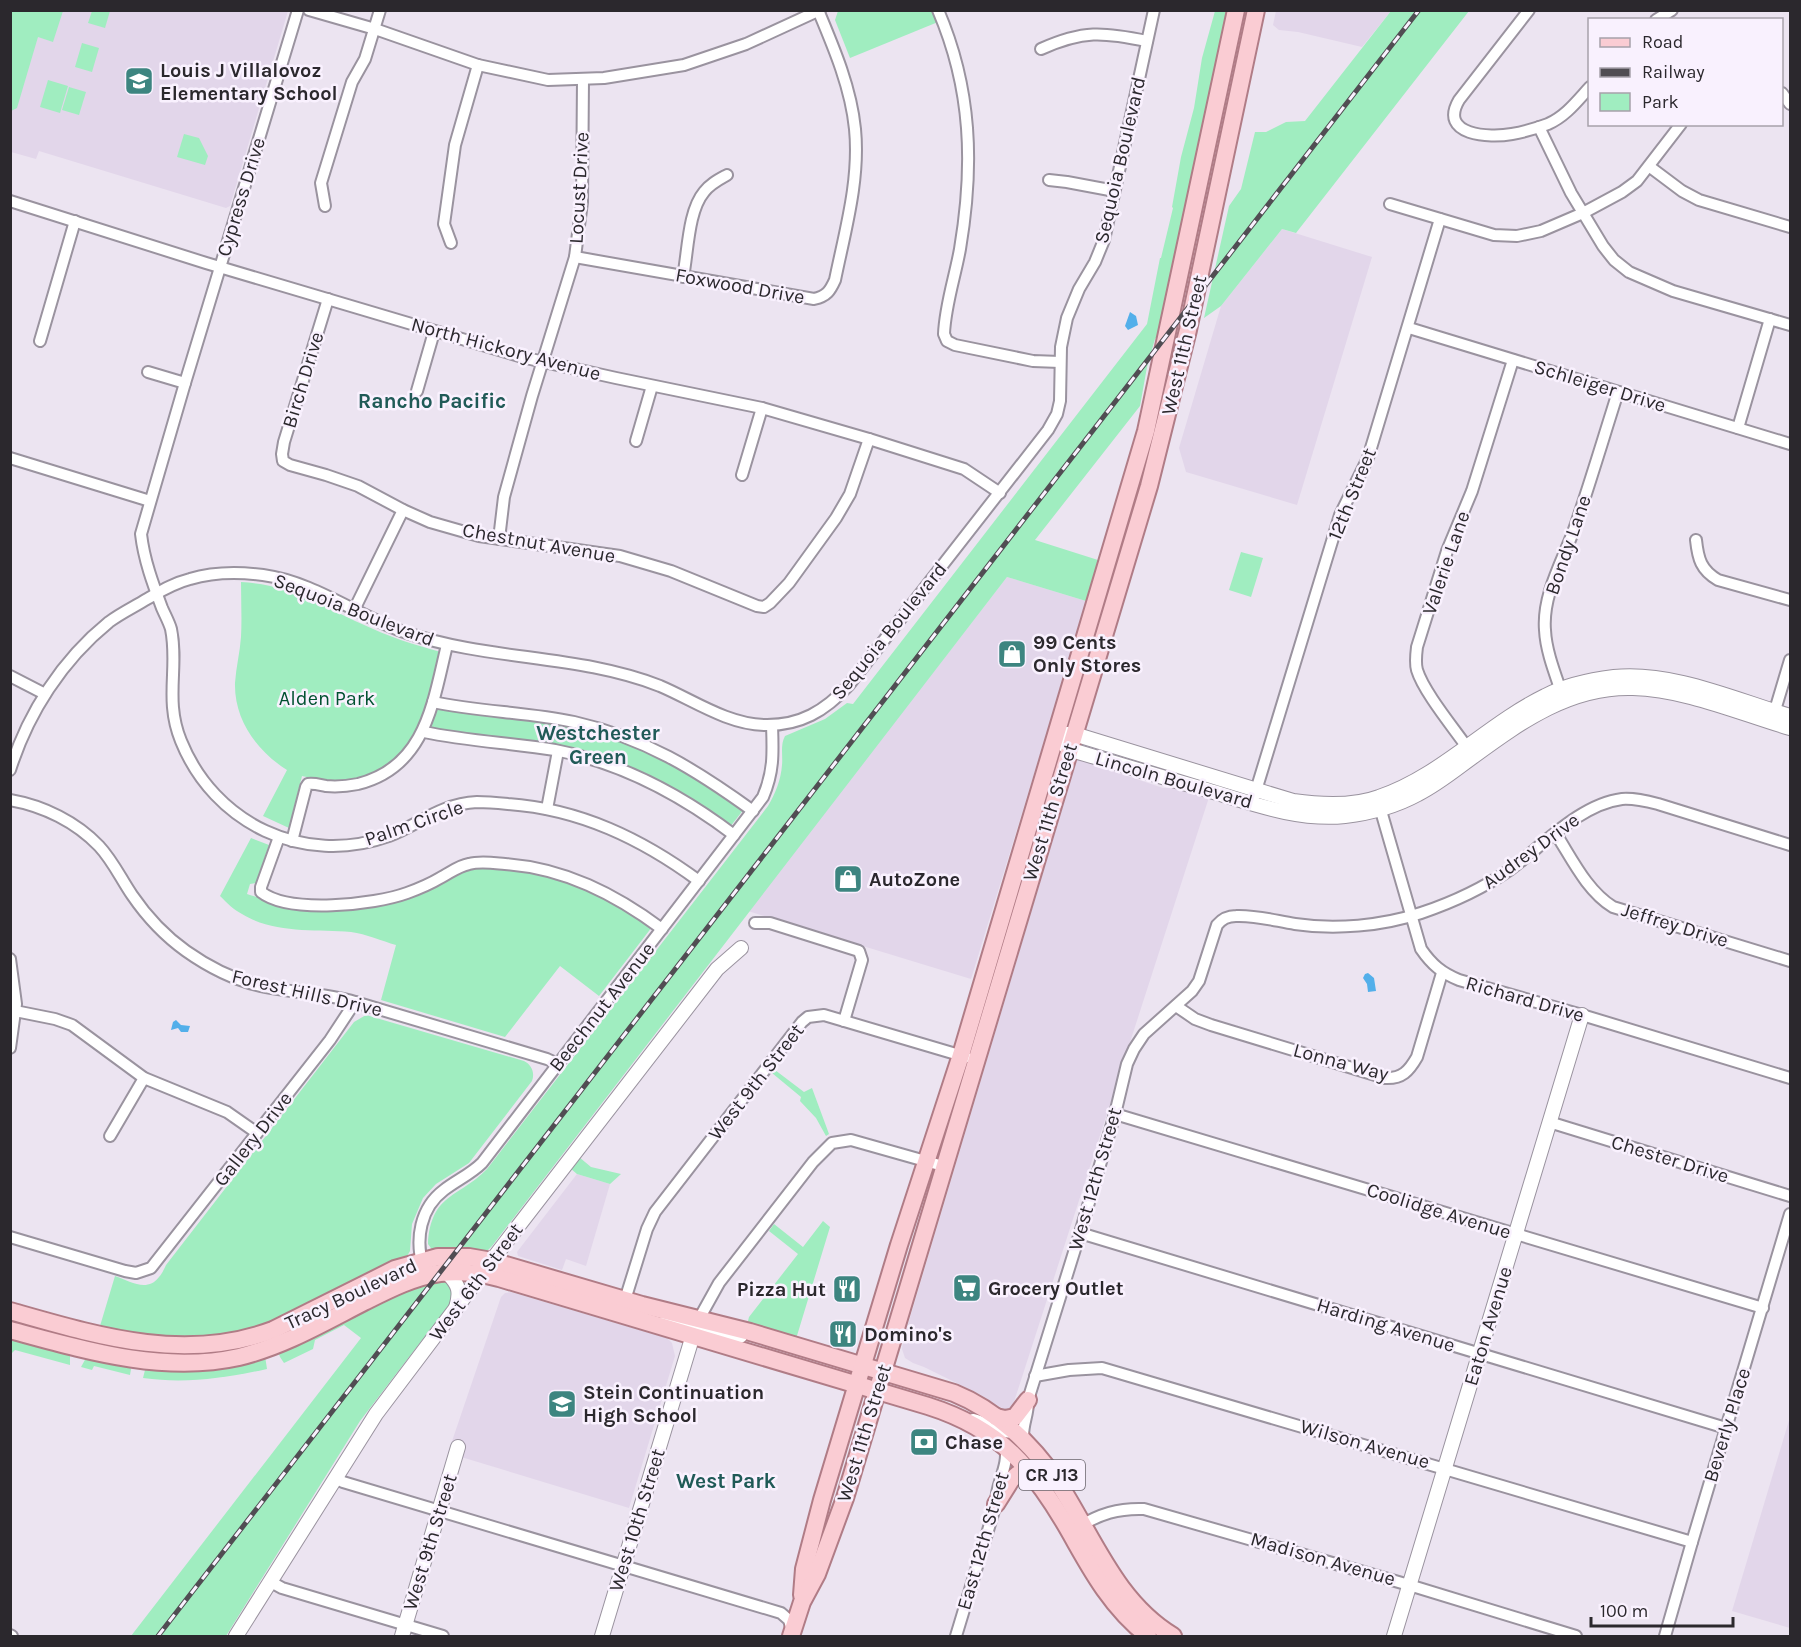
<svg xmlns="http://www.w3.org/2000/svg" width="1801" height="1647" viewBox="0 0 1801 1647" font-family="Karla,sans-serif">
	<rect width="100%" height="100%" fill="#ece4f1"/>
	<g fill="#e2d6ea">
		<polygon points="10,11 288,11 230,206 226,208 39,151 36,159 11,152"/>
		<polygon points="1276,11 1391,11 1362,47 1298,32 1279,30 1273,25"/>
		<polygon points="1282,229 1372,257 1297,505 1186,472 1179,448 1221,306"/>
		<polygon points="1007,577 1086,601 1062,683 971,979 748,911"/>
		<polygon points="1077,759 1163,788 1212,788 1014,1402 1010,1408 1005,1410 981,1395 924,1367 913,1363 905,1358 902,1349 903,1341"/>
		<polygon points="577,1174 610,1184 586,1266 566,1259 562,1270 518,1256 517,1252"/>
		<polygon points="511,1292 667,1338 672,1343 675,1356 629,1508 448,1453 501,1297 505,1293"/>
		<polygon points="1790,1417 1790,1628 1732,1611"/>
	</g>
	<g fill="#a0edc0">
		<polygon points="11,10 63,11 53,42 38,37 17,108 11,111"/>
		<polygon points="933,10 938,22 850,58 835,20 838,11"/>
		<polygon points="92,11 110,11 105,28 88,23"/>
		<path d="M1215,11H1227L1159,334L1155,339L1147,367L1140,406L1035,540L1098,560L1086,601L1007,577L492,1246L486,1252L433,1251L428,1244C431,1193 459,1198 487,1169L768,806C775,794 781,780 782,765C783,756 780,745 785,736L825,719L847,703L853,704L1147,324L1160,258H1161L1173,208L1172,207L1181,157L1194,108L1202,58Z"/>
		<polygon points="1391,11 1469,11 1296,233 1282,229 1221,306 1204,318 1229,206 1241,189 1255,132 1266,132 1286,122 1305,121"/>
		<polygon points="82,43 99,48 92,72 75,67"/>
		<polygon points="48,80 68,86 60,113 40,107"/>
		<polygon points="69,87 86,92 79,115 62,110"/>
		<polygon points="184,134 199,138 208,156 205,165 177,157"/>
		<polygon points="1241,552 1263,558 1251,597 1229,590"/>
		<path d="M241,582C291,585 318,604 362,624C387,636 414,645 441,652C434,680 429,709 415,736C393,777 344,787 302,776L289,828L263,816L287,770C257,751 234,720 235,683C236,667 240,652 241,637C242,619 241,600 241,582Z"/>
		<path d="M440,708C484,717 528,717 572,727C602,733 640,744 667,760C693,775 718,793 744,809L730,827L679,791L645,773L610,760L432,729C430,723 434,711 440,708Z"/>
		<path d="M251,838L269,845L256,883L250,884L247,894C298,910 357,919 408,897C429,888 451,870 474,867C483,866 493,868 502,868C532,870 567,877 594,891C614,902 633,915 652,927L599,996L560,966L505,1037L381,1000L396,945C382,941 366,934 351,932C315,929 274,934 242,914C234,910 227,903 220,896Z"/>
		<path d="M366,1015L524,1061C532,1065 535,1073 532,1081L469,1163L436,1184L423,1198L412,1224L410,1251L406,1258L255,1329L203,1339L147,1336L100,1326L115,1276C130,1281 147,1293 159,1277C162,1274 164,1269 166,1265L354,1022Z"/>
		<polygon points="775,1070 804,1092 812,1088 829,1134 826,1136 816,1118 800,1101 801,1097 772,1073"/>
		<polygon points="579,1157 591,1167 621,1174 610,1184 577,1174 570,1168"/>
		<polygon points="823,1221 830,1227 796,1339 747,1325 749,1317 798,1254 769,1231 774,1224 803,1247"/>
		<polygon points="443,1280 447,1281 453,1289 452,1301 360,1421 226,1636 131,1636 361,1338 344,1325 315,1340 313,1349 284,1363 280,1357 278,1351 400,1291"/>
		<polygon points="11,1339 66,1353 70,1356 70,1365 15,1350 11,1354"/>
		<path d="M265,1356L267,1369C225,1378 186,1384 143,1378L145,1370L149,1367Z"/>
		<polygon points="86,1358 128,1365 131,1369 130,1375 94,1366 92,1370 81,1367"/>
	</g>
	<g fill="#53afea">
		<polygon points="1130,312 1136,316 1138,325 1128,330 1125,326"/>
		<polygon points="1368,973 1374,978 1376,991 1368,992 1367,984 1363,978 1365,974"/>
		<polygon points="176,1020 181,1025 190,1026 188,1032 181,1032 178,1028 171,1030 173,1022"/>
	</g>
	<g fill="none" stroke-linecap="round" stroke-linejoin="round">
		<g stroke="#9a939f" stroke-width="14">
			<g id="minor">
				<path d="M298,10L185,383L141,534C144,560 153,584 162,608C165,615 169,622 171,629C179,667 164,700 181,741C214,823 303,867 389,836C420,824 440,804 477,802C487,802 498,803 508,804C580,809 642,839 699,881"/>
				<polyline points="309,10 375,29 478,65 548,80 604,78 684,65 746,44 820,10"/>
				<path d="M938,10C972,89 974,166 960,249C955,277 945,306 944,334L947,341L955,345L1033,361L1060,362"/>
				<path d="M1529,10L1459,100C1438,136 1490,138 1512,134C1524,132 1537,128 1548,124C1566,116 1577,101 1590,87"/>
				<polyline points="1656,20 1672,10"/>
				<path d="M1041,49C1083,30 1103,32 1147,41"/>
				<polyline points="1782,93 1790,104"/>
				<polyline points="1539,127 1571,193 1603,246 1614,260 1629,272 1673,291 1790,325"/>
				<polyline points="1650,167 1682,191 1699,200 1790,227"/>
				<polyline points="1049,180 1067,182 1115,191"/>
				<polyline points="10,201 206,263 526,358 616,378 762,408 869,439 964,469 1000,493"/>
				<polyline points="1390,204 1494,235 1517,236 1541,231 1583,213 1622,192 1637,181 1681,124"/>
				<polyline points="325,206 321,183 352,82 365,59 380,10"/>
				<polyline points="451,243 444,224 455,145 478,65"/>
				<path d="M575,257L814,299C827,296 830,291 835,280C845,231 860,180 855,129C851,88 834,48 818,10"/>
				<path d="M683,277C688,252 688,211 704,192C710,184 718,180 727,175"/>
				<polyline points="328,299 284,442 282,454 283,461 290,465 326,475 358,486 403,510 430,522 479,536 620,556 671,571 757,606 764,607 770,603 789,583 836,518 850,494 869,439"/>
				<polyline points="1409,328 1790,444"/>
				<polyline points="40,341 75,221"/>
				<polyline points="148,372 185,383"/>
				<polyline points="417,391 434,332"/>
				<polyline points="1738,428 1770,319"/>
				<polyline points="636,441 652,386"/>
				<polyline points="10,458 150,501"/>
				<polyline points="742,475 762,408"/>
				<polyline points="499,539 504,497 532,396 575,257 582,202 583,79"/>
				<path d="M1696,540C1698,559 1701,570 1718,580L1790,600"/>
				<polyline points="354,610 403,510"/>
				<polyline points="10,676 45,694"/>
				<path d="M1563,697C1556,676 1546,652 1545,630C1542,593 1565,557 1576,524C1591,480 1604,436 1618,392"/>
				<path d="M433,702C480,712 527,712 574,722C645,738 695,769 753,811"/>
				<polyline points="1773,717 1790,660"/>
				<path d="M424,732C467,741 511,743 555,750C622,763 680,794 734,835"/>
				<path d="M1471,753C1457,732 1424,693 1417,670C1415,663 1416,655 1417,647L1447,551L1472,491L1513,360"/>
				<path d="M10,770C28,713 62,660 109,622C121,613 134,607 147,599C161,591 174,583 190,579C213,572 240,572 263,575C315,582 359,617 407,633C490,661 578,654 660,686C693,700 727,724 764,725C800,726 825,711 849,685L1048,430L1057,414L1060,401L1061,347L1067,318L1079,289L1095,262L1104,240L1154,10"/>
				<polyline points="1254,797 1340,515 1368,458 1440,219"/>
				<path d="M10,800C44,806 76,822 99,846C113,861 121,879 132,895C147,917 165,936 186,951C210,968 236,981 265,987C295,993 325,993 355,1002L547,1059L558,1064"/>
				<path d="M1379,804L1421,949C1432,965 1442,973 1459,980L1582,1015L1790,1078"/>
				<polyline points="547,809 558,751"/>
				<path d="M1556,834C1572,859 1587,891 1613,907L1790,961"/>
				<path d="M279,837L261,887V892C289,914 374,905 407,893C418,889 430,884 440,878C450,873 458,866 469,864C480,861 493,863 505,864C564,868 615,894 662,929"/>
				<path d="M292,841L306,787L308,784C314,783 320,785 326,786C337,787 348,786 358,784C426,767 433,702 447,645"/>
				<polyline points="755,923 770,923 859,951 862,960 844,1021"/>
				<polyline points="10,959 16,1004 10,1048"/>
				<path d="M1176,1006L1195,1019L1211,1025L1385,1078C1402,1079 1409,1071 1417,1057L1442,973"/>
				<polyline points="15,1011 55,1019 72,1025 144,1078 227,1112 257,1133"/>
				<polyline points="1115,1114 1763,1308"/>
				<polyline points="1549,1122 1790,1196"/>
				<polyline points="110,1136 144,1078"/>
				<polyline points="1080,1233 1726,1428"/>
				<polyline points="10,1237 125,1271 136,1273 151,1268 330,1040 355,1002"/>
				<path d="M423,1267C415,1239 420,1208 444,1190C457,1180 471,1174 482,1163L763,797C774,771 773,753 772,725"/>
				<polyline points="621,1304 625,1300 647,1229 655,1212 802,1022 808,1017 824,1015 966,1057"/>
				<polyline points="665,1320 689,1325 699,1319 719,1283 813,1162 832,1143 851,1140 943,1166"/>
				<polyline points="1035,1376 1069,1370 1102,1368 1692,1542"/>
				<path d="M973,1419C989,1422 999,1437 1016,1431"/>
				<path d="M1024,1442C1020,1429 1029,1415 1028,1400L1080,1233L1115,1114L1127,1064L1134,1049L1144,1034L1192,991L1199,981L1217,925C1222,919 1227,916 1236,916C1256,915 1276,921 1295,924C1335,930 1382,926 1421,913C1454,902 1482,889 1511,869C1543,845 1581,804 1622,799C1634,798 1646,801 1658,804L1790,845"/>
				<polyline points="335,1478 343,1482 781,1613 789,1620 792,1631"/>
				<path d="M1078,1527C1100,1514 1118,1508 1144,1509L1409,1585L1576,1636"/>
				<polyline points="271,1582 282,1588 443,1636"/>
				<polyline points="10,1635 12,1636"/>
				<path d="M956,1636L996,1504C995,1484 1010,1466 1005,1446"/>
				<polyline points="1665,1636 1692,1542 1790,1214"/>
			</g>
		</g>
		<g stroke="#9a939f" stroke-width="16">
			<g id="tertiary">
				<path d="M1064,734H1074L1293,801C1321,805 1352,807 1379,797C1441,776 1486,725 1545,696C1566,685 1590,680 1614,677C1672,671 1736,700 1790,716"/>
				<path d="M1063,743L1068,749C1115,763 1161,777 1207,790C1251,803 1298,821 1345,816C1370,813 1396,806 1418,794C1438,784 1456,769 1474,756C1522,721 1571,686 1633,688C1684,689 1742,714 1790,728"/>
				<path d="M447,1273C459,1284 461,1292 456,1308"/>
				<polyline points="236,1636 376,1414 499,1251 717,969 741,948"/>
				<polyline points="402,1636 458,1447"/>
				<polyline points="602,1636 693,1335 702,1331 740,1336"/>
				<polyline points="1394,1636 1582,1015"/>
			</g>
		</g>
		<g stroke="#b07c86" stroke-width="20">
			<g id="primary">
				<path d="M10,1311C98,1336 184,1363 273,1330L395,1269L438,1257H469L492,1261L642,1305L750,1332L954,1393C996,1410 1032,1444 1057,1481C1093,1536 1115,1601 1173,1636"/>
				<path d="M10,1330C84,1350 163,1374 239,1357C284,1346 323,1323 364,1302C388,1290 413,1277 440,1273C460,1271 480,1273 499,1278L928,1406C1001,1429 1034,1469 1071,1534C1092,1572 1113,1609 1148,1636"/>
				<polyline points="996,1417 1005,1419 1015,1417 1028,1400"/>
				<polyline points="996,1504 1011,1480 1018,1474 1034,1476"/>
				<polyline points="802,1595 804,1569 822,1500 899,1245 961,1055 1146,431 1236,10"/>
				<polyline points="791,1636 802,1602 817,1574 845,1498 1149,486 1188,330 1256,10"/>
			</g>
		</g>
		<use href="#minor" stroke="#fff" stroke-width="10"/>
		<use href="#tertiary" stroke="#fff" stroke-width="14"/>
		<use href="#primary" stroke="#faccd3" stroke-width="16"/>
		<g stroke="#514d53" stroke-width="5">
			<polyline id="rail" points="158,1636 1419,10"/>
		</g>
		<use href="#rail" stroke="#f9f1fe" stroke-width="3" stroke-dasharray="9" stroke-linecap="butt"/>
	</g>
	<defs>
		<g id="school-square" transform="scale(1.5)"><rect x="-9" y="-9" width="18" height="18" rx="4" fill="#3d8580" stroke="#f9f1fe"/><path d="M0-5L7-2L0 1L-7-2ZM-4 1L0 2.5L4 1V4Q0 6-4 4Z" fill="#fff"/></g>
		<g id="shop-square" transform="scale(1.5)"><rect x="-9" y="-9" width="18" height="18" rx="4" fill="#3d8580" stroke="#f9f1fe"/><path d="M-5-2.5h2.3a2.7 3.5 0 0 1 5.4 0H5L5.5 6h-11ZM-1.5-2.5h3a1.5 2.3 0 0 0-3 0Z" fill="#fff"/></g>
		<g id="supermarket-square" transform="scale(1.5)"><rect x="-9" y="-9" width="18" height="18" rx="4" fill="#3d8580" stroke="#f9f1fe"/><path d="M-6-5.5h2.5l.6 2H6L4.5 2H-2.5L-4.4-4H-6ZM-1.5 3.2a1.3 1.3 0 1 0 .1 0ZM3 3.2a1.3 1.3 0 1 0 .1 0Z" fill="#fff"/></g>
		<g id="restaurant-square" transform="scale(1.5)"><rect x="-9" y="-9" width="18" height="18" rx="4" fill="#3d8580" stroke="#f9f1fe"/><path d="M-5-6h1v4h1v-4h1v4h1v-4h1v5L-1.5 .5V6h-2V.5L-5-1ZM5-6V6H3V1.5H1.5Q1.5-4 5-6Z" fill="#fff"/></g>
		<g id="bank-square" transform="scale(1.5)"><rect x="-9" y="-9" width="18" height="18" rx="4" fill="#3d8580" stroke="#f9f1fe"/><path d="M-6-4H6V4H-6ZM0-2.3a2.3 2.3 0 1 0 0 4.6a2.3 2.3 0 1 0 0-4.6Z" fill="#fff"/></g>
	</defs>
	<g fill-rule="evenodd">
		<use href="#school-square" x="139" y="81"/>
		<use href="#shop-square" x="1012" y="654"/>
		<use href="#shop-square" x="848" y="879"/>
		<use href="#supermarket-square" x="967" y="1288"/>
		<use href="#restaurant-square" x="847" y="1289"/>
		<use href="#restaurant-square" x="843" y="1334"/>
		<use href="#school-square" x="562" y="1404"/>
		<use href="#bank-square" x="924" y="1442"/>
	</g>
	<g text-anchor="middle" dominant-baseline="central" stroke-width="5" stroke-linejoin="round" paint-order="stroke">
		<rect fill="#f9f1fe" stroke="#69646c" stroke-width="1.5" x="1019" y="1460" width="66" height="30" rx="4.5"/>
		<g font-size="18" font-weight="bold" fill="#2b282d">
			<text x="1052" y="1475">CR J13</text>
		</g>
		<g font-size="20" font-weight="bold" fill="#2b282d" stroke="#f9f1fe" text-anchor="start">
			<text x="160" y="70">Louis J Villalovoz<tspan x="160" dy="23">Elementary School</tspan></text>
			<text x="1033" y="642">99 Cents<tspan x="1033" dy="23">Only Stores</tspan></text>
			<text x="869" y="879">AutoZone</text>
			<text x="988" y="1288">Grocery Outlet</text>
			<text x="826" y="1289" text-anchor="end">Pizza Hut</text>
			<text x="864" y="1334">Domino's</text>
			<text x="583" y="1392">Stein Continuation<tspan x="583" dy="23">High School</tspan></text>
			<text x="945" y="1442">Chase</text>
		</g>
		<g font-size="20" fill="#2b282d" stroke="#f9f1fe">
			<text transform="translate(1120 160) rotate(-77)">Sequoia Boulevard</text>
			<text transform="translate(579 188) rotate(-87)">Locust Drive</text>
			<text transform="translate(241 197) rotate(-73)">Cypress Drive</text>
			<text transform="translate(740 286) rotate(10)">Foxwood Drive</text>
			<text transform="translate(1184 345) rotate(-77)">West 11th Street</text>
			<text transform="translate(506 349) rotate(15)">North Hickory Avenue</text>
			<text transform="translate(303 380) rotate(-73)">Birch Drive</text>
			<text transform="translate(1600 386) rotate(17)">Schleiger Drive</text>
			<text transform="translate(1352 494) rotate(-68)">12th Street</text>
			<text transform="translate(539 543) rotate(10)">Chestnut Avenue</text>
			<text transform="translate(1568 545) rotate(-71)">Bondy Lane</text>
			<text transform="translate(1446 563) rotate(-71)">Valerie Lane</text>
			<text transform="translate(354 610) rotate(21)">Sequoia Boulevard</text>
			<text transform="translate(889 631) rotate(-51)">Sequoia Boulevard</text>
			<text transform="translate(1174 780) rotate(16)">Lincoln Boulevard</text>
			<text transform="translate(1050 812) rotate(-73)">West 11th Street</text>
			<text transform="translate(414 823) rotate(-19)">Palm Circle</text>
			<text transform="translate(1531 851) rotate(-36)">Audrey Drive</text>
			<text transform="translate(1675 925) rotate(17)">Jeffrey Drive</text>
			<text transform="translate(307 993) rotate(13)">Forest Hills Drive</text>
			<text transform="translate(1525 999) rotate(16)">Richard Drive</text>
			<text transform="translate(602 1007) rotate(-52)">Beechnut Avenue</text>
			<text transform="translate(1341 1062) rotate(15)">Lonna Way</text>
			<text transform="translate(756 1082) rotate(-52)">West 9th Street</text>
			<text transform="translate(253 1139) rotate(-52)">Gallery Drive</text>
			<text transform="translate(1670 1159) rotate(17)">Chester Drive</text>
			<text transform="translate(1095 1179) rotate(-74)">West 12th Street</text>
			<text transform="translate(1439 1211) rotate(17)">Coolidge Avenue</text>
			<text transform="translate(476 1282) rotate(-53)">West 6th Street</text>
			<text transform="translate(351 1294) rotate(-25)">Tracy Boulevard</text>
			<text transform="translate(1386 1325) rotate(17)">Harding Avenue</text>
			<text transform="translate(1488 1326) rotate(-73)">Eaton Avenue</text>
			<text transform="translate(1727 1425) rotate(-73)">Beverly Place</text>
			<text transform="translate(864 1433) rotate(-73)">West 11th Street</text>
			<text transform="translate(1365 1444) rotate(16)">Wilson Avenue</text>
			<text transform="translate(637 1520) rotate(-73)">West 10th Street</text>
			<text transform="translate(983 1541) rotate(-74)">East 12th Street</text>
			<text transform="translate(430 1542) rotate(-73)">West 9th Street</text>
			<text transform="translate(1323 1559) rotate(16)">Madison Avenue</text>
		</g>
		<g font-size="20" fill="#005130" stroke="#f9f1fe">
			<text x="327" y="698">Alden Park</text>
		</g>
		<g font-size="21" font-weight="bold" fill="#205a57" stroke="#f9f1fe">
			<text x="432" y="401">Rancho Pacific</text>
			<text x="598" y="733">Westchester<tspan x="598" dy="24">Green</tspan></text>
			<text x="726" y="1481">West Park</text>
		</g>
	</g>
	<rect width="1801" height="1647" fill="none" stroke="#2b282d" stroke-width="24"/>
	<rect x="1588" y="18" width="195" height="108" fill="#f9f1fe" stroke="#a7a1aa" stroke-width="1.5"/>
	<rect x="1600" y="38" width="30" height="9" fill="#faccd3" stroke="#a7a1aa" stroke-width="1.5"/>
	<text x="1642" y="48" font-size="18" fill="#2b282d">Road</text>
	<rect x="1600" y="68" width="30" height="9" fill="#514d53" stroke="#a7a1aa" stroke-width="1.5"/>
	<text x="1642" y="78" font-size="18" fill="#2b282d">Railway</text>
	<rect x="1600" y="93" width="30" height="18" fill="#a0edc0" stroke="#a7a1aa" stroke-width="1.5"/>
	<text x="1642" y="108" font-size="18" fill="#2b282d">Park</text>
	<path d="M1591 1617v9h142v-9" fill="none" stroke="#2b282d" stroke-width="3"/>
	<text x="1600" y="1617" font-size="18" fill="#2b282d" stroke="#f9f1fe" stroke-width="4.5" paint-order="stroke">100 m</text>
</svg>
